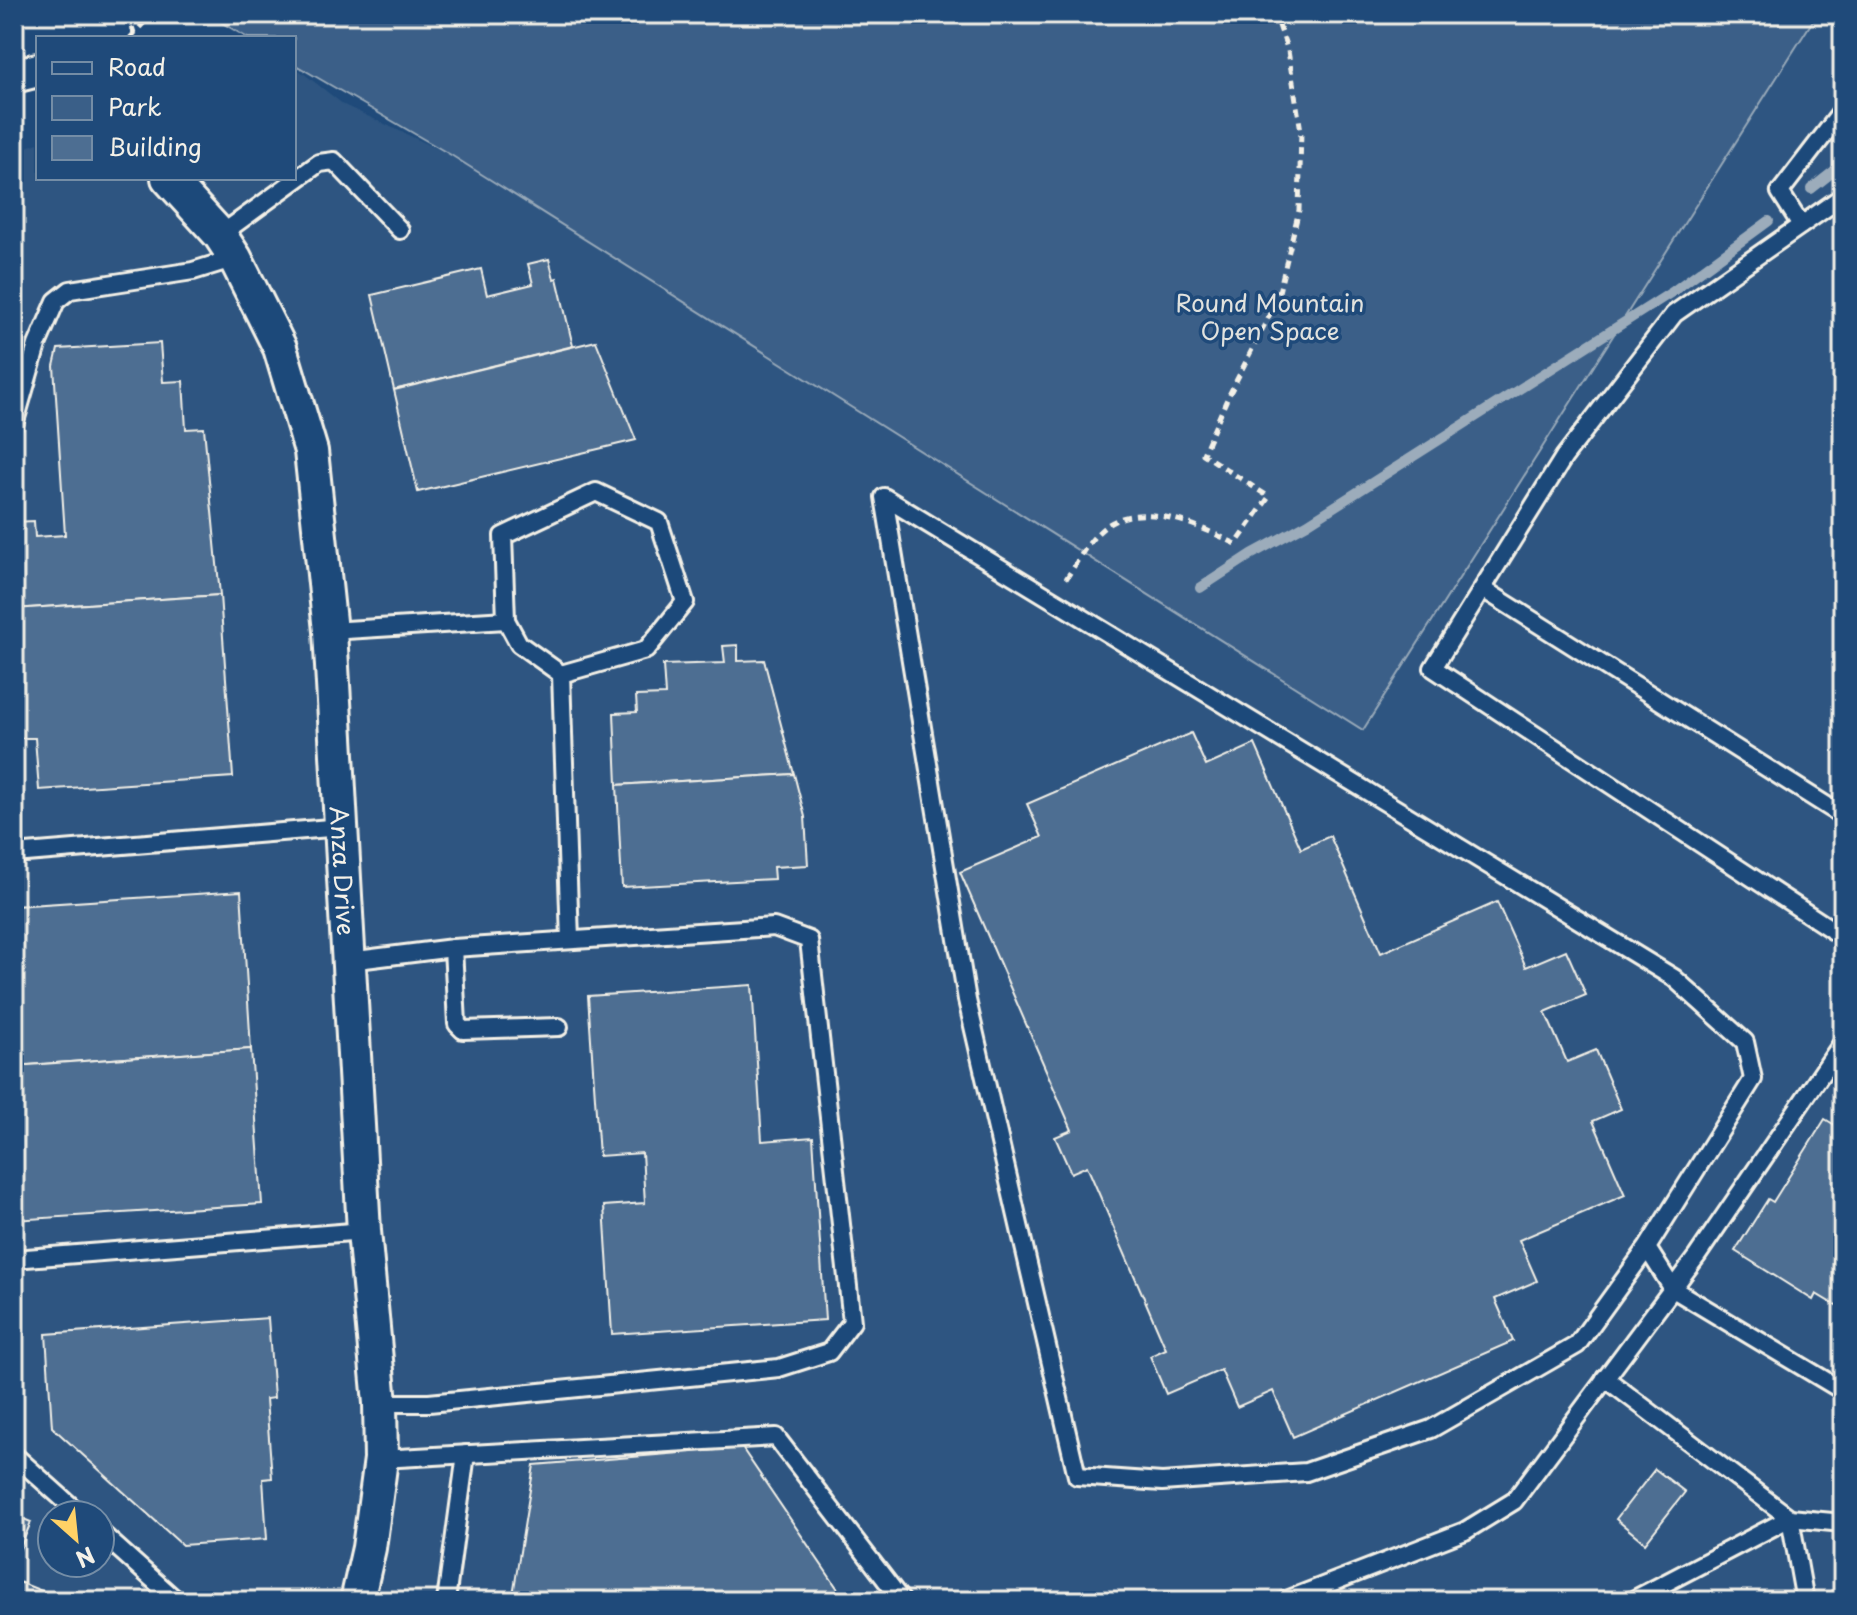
<svg xmlns="http://www.w3.org/2000/svg" width="1857" height="1615" viewBox="0 0 1857 1615" font-family="'Playpen Sans',sans-serif">
	<rect width="100%" height="100%" fill="#1f4a7a"/>
	<filter id="ink" filterUnits="userSpaceOnUse"><feTurbulence type="fractalNoise" baseFrequency=".0125" numOctaves="2"/><feDisplacementMap in="SourceGraphic" scale="16" xChannelSelector="R" yChannelSelector="G"/><feConvolveMatrix kernelMatrix="1 2 1 2 8 2 1 2 1" color-interpolation-filters="sRGB"/></filter>
	<g filter="url(#ink)">
		<path fill="#2d5581" fill-rule="evenodd" d="M1817,14H1843V1601H14V151L38,143V178H294V66L344,105L451,155ZM52,1515H100V1563H52Z"/>
		<polygon fill="#3a5f88" stroke="#97a8b8" stroke-width="2" points="207,14 1817,14 1363,730 451,155 294,64 294,38 248,38"/>
		<g fill="none" stroke-linecap="round" stroke-linejoin="round">
			<g stroke="#9cacbb" stroke-width="10">
				<polyline points="1811,189 1843,164"/>
				<polyline points="1200,588 1252,554 1307,524 1672,292 1769,221"/>
			</g>
		</g>
		<g fill="#4d6e92" stroke="#f4f1e8" stroke-width="2">
			<polygon points="549,259 554,279 557,278 573,346 394,390 372,295 481,269 487,295 533,284 528,264"/>
			<polygon points="596,341 636,440 418,492 394,390"/>
			<polygon points="160,343 163,382 183,381 186,429 204,428 220,595 14,609 14,522 34,521 35,537 65,535 54,366 58,349"/>
			<polygon points="220,595 233,777 39,790 35,738 14,738 14,609"/>
			<polygon points="738,645 738,661 764,660 794,774 617,785 614,713 637,712 636,696 665,695 663,665 725,663 723,646"/>
			<polygon points="1191,733 1206,766 1255,744 1301,849 1330,836 1381,953 1497,902 1526,967 1566,950 1586,995 1545,1012 1567,1062 1596,1050 1621,1109 1593,1121 1625,1195 1519,1240 1537,1281 1495,1299 1513,1341 1293,1437 1273,1391 1237,1407 1221,1370 1166,1394 1150,1356 1166,1349 1087,1166 1071,1173 1055,1137 1072,1130 960,872 1042,837 1027,804"/>
			<polygon points="794,774 805,817 808,865 773,867 774,879 622,887 617,785"/>
			<polygon points="241,891 251,1049 14,1066 14,906"/>
			<polygon points="752,985 762,1141 813,1137 825,1320 612,1334 604,1206 645,1203 642,1153 599,1156 588,996"/>
			<polygon points="251,1049 262,1204 14,1220 14,1066"/>
			<polygon points="1825,1119 1843,1130 1843,1310 1816,1294 1813,1300 1735,1251 1768,1199 1773,1202"/>
			<polygon points="268,1318 274,1398 266,1399 272,1478 263,1479 267,1539 182,1545 52,1427 46,1334"/>
			<polygon points="742,1448 846,1601 512,1601 534,1465"/>
			<polygon points="1655,1469 1685,1492 1645,1543 1616,1519"/>
			<polygon points="14,1515 31,1522 14,1563"/>
			<polygon points="14,1580 67,1601 14,1601"/>
		</g>
		<g fill="none" stroke-linecap="round" stroke-linejoin="round">
			<g stroke="#f4f1e8" stroke-width="22">
				<g id="service">
					<polyline points="1843,196 1674,314 1564,457 1433,668 1843,937"/>
					<polyline points="1801,225 1780,192 1843,110"/>
					<polyline points="220,235 319,163 334,161 400,230"/>
					<polyline points="14,425 37,345 56,301 70,290 193,271 235,258"/>
					<polyline points="1483,589 1843,816"/>
					<polyline points="506,620 519,644 561,674"/>
					<polyline points="330,631 506,620 503,536 596,492 659,522 685,602 646,650 561,674 570,940"/>
					<polyline points="14,854 342,827"/>
					<polyline points="453,948 457,1024 463,1030 559,1027"/>
					<polyline points="349,961 453,948 774,927 809,940 852,1322 829,1352 779,1368 429,1403 380,1403"/>
					<polyline points="1647,1248 1577,1345 1431,1429 1306,1472 1162,1482 1077,1476 967,1000 884,497 1674,978 1745,1042 1753,1079 1647,1248 1673,1289 1843,1391"/>
					<polyline points="14,1259 364,1231"/>
					<polyline points="1605,1378 1790,1518 1805,1601"/>
					<polyline points="14,1455 81,1515"/>
					<polyline points="381,1459 776,1437 902,1601"/>
					<polyline points="100,1532 177,1601"/>
					<polyline points="446,1601 466,1454"/>
					<polyline points="1284,1601 1465,1531 1514,1501 1697,1256 1843,1042"/>
					<polyline points="1631,1601 1790,1518 1843,1523"/>
				</g>
			</g>
			<g stroke="#f4f1e8" stroke-width="38">
				<g id="minor">
					<polyline points="14,76 38,70"/>
					<path id="s1" d="M168,178L220,235L235,258L280,348L311,451L330,631L364,1231L380,1403L381,1459L369,1548L357,1601"/>
				</g>
			</g>
			<g stroke="#f4f1e8" stroke-width="5" stroke-dasharray="8 6" stroke-linecap="butt">
				<polyline points="128,14 134,33"/>
				<path d="M1281,14C1305,27 1317,22 1342,14"/>
				<polyline points="130,38 152,14"/>
				<path d="M1066,579C1076,564 1085,546 1098,533C1135,495 1197,525 1236,544L1269,497L1203,454L1227,399L1277,300L1299,210L1301,131L1288,51L1275,14"/>
			</g>
			<use href="#service" stroke="#1f4a7a" stroke-width="16"/>
			<use href="#minor" stroke="#1f4a7a" stroke-width="32"/>
		</g>
	</g>
	<g text-anchor="middle" dominant-baseline="central" stroke-width="7" stroke-linejoin="round" paint-order="stroke">
		<g font-size="24" fill="#e1e2de" stroke="#1f4a7a">
			<text x="1270" y="302">Round Mountain<tspan x="1270" dy="28">Open Space</tspan></text>
		</g>
		<g font-size="24" fill="#f4f1e8" stroke="#1f4a7a">
			<text stroke="none"><textPath href="#s1" startOffset="734">Anza Drive</textPath></text>
		</g>
	</g>
	<rect width="1857" height="1615" fill="none" stroke="#1f4a7a" stroke-width="48"/>
	<rect x="24" y="24" width="1809" height="1567" fill="none" stroke="#f4f1e8" stroke-width="3" filter="url(#ink)"/>
	<rect x="36" y="36" width="260" height="144" fill="#1f4a7a" stroke="#748da6" stroke-width="2"/>
	<rect x="52" y="62" width="40" height="12" fill="#1f4a7a" stroke="#748da6" stroke-width="2"/>
	<text x="108" y="76" font-size="24" fill="#f4f1e8">Road</text>
	<rect x="52" y="96" width="40" height="24" fill="#3a5f88" stroke="#748da6" stroke-width="2"/>
	<text x="108" y="116" font-size="24" fill="#f4f1e8">Park</text>
	<rect x="52" y="136" width="40" height="24" fill="#4d6e92" stroke="#748da6" stroke-width="2"/>
	<text x="108" y="156" font-size="24" fill="#f4f1e8">Building</text>
	<g transform="translate(76 1539) rotate(153)"><circle r="38" fill="#1f4a7a" stroke="#748da6" stroke-width="2"/>
	<path d="M0-6L14 30L0 20L-14 30Z" fill="#ffd166"/>
	<text y="-12" font-size="22" font-weight="bold" text-anchor="middle" fill="#f4f1e8">N</text>
	</g>
</svg>
